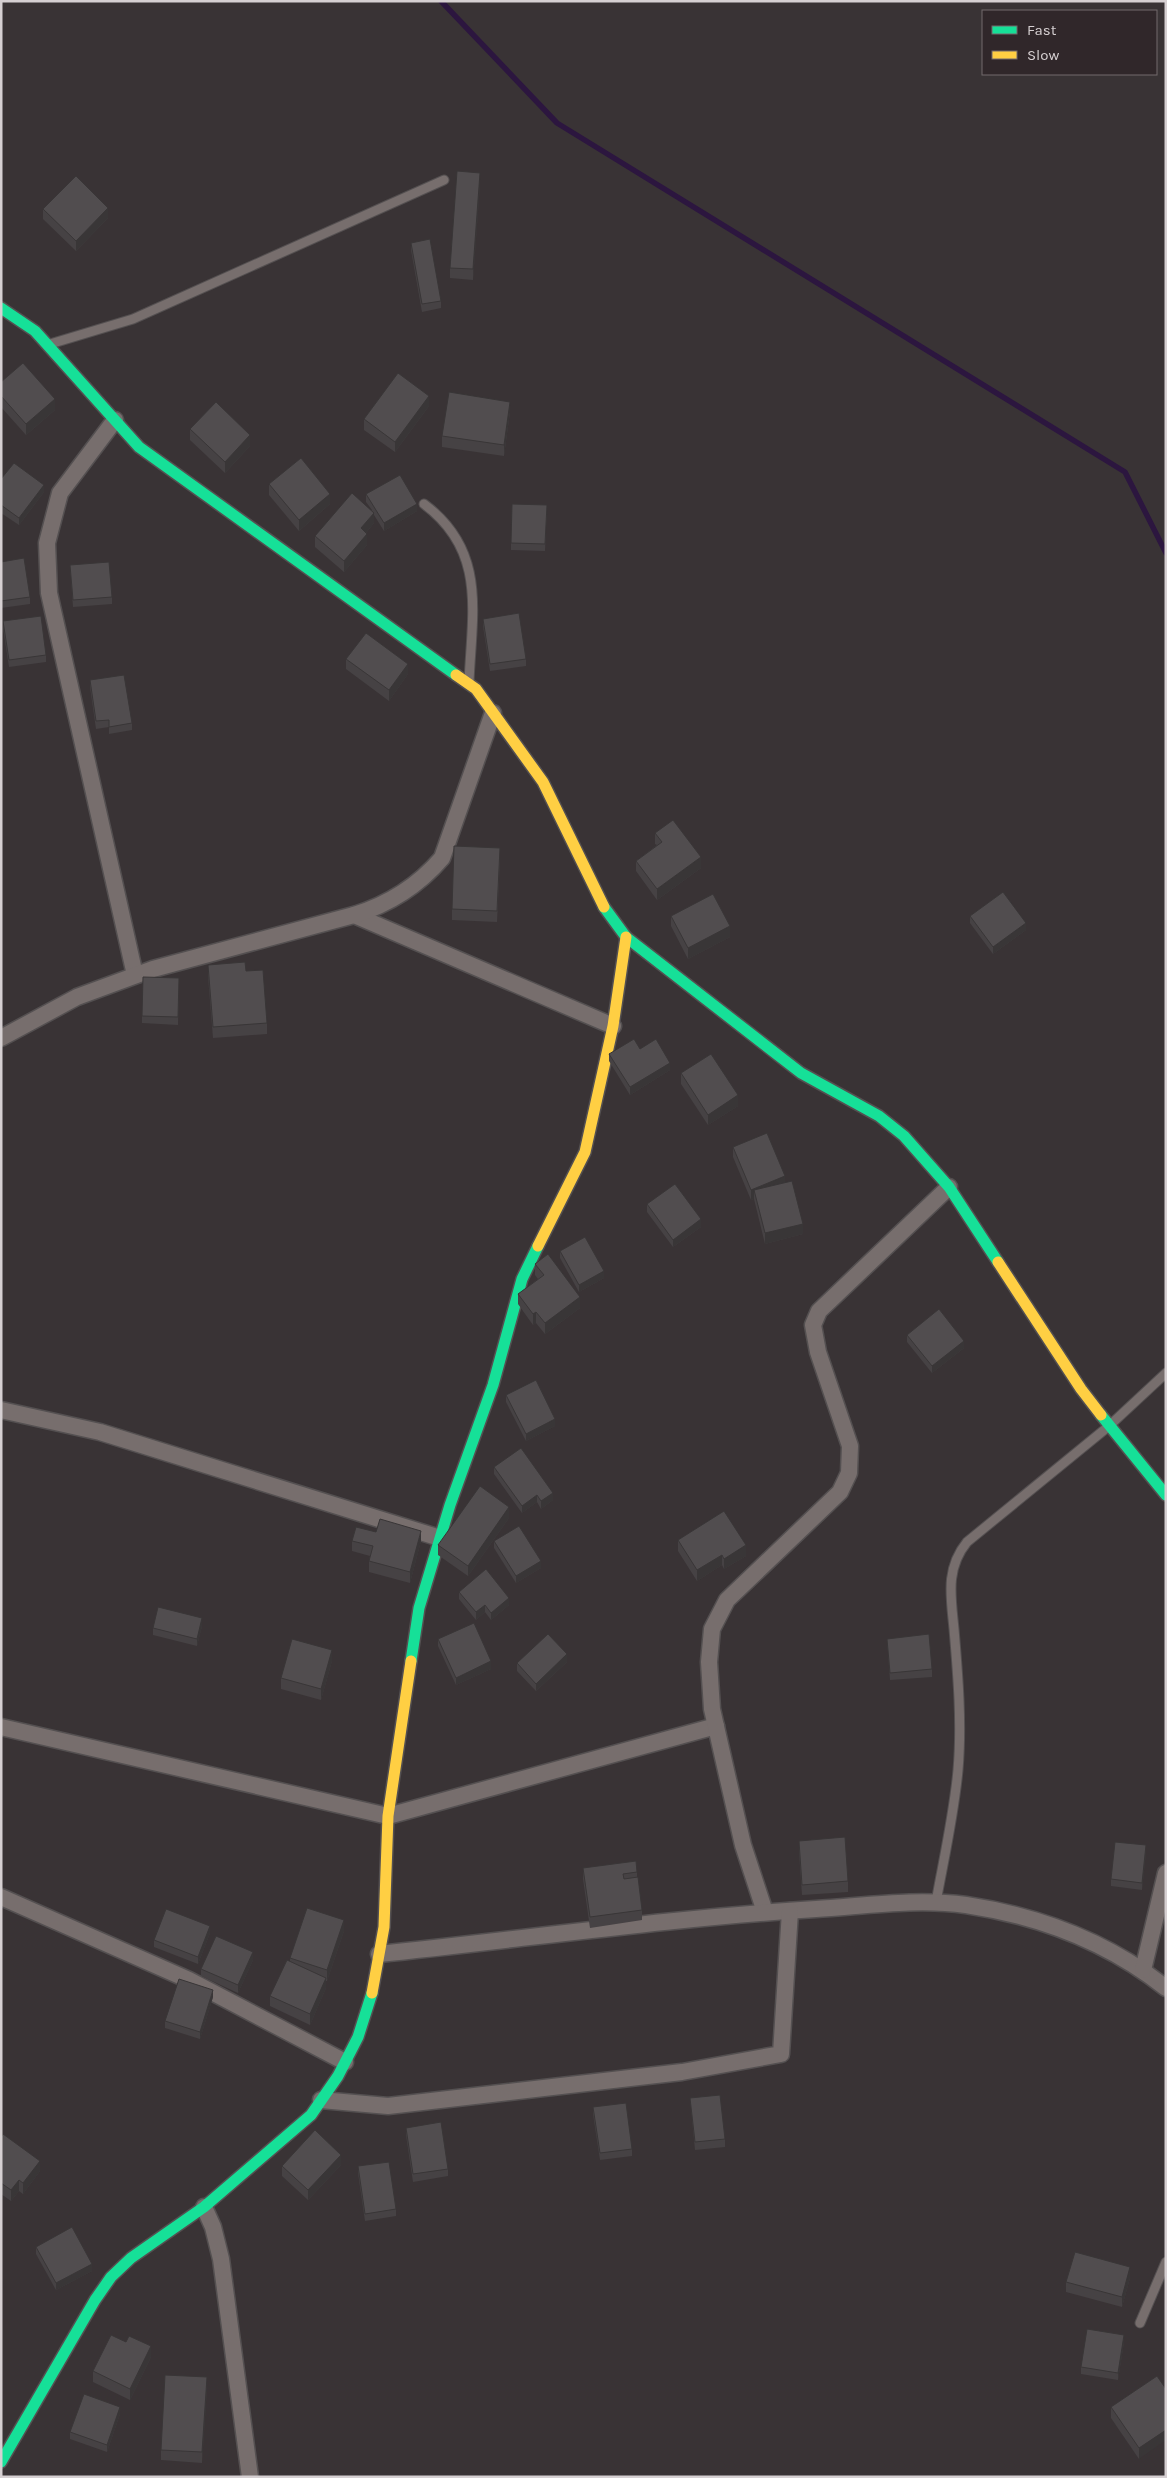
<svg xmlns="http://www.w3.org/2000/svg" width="1167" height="2478" viewBox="0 0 1167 2478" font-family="Karla,sans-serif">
	<rect width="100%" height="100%" fill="#393335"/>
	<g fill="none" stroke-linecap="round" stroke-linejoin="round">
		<polyline stroke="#2c163f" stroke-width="5.5" points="441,1 557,123 1125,472 1166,553"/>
		<g stroke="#545051" stroke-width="11">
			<g id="lane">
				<polyline points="50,344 133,319 444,180"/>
				<path d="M424,504C487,551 472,612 469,682"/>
				<path d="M936,1902C944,1858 954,1814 958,1770C962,1723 958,1676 954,1629C951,1597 945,1569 967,1542L1109,1426L1166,1373"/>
				<polyline points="1140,2323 1166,2262"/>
			</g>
		</g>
		<g stroke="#545051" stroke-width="19">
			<g id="street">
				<polyline points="115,420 60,493 47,543 49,593 135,975"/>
				<polyline points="354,915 613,1026"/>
				<path d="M1,1038L77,997L153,969L354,915C390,904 418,886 442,858L493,713"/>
				<polyline points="1,1410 100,1432 440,1538"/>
				<polyline points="1,1727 388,1816 716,1726"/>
				<polyline points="1,1897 189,1980 345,2062"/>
				<polyline points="765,1912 743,1845 712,1709 709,1662 712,1629 727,1600 840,1492 849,1473 850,1446 818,1352 813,1325 819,1311 949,1187"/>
				<path d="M379,1954C524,1939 670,1918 816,1909C865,1906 917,1898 966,1905C1039,1916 1108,1942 1166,1988"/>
				<polyline points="1143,1970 1166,1873"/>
				<polyline points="321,2100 388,2106 682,2072 781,2054 790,1911"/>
				<polyline points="204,2207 213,2227 221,2259 250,2477"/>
			</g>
		</g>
		<g stroke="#545051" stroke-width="14">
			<g id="fast">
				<polyline points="1,308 35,331 139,447 456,675"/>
				<polyline points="604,907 626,937 801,1073 879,1116 904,1136 949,1187 998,1262"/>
				<polyline points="1101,1415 1166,1495"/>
				<polyline points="411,1661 419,1608 450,1505 493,1385 522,1279 538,1246"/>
				<polyline points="1,2462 95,2300 111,2277 131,2258 204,2207 311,2115 338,2076 358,2037 372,1993"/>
			</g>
		</g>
		<g stroke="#545051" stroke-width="14">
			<g id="slow">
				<polyline points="456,675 476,689 543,782 604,907"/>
				<polyline points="538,1246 585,1152 613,1026 626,937"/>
				<polyline points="998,1262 1081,1389 1101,1415"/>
				<polyline points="372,1993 384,1927 388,1816 411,1661"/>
			</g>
		</g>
		<use href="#lane" stroke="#776e6d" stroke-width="9"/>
		<use href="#street" stroke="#776e6d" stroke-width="16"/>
		<use href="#fast" stroke="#16e098" stroke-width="11"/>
		<use href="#slow" stroke="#ffcf43" stroke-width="11"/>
	</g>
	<g fill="#464244">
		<polygon points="480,184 473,280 450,278 450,268"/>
		<polygon points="43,209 108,218 76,251 43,219"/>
		<polygon points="411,243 441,301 441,308 422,312 411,250"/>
		<polygon points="1,382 55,410 26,435 1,407"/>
		<polygon points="429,406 395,452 364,430 364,419"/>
		<polygon points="510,412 504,456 442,447 442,436"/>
		<polygon points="190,429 250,446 225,473 190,440"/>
		<polygon points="1,479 44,492 19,525 1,513"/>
		<polygon points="269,484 330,504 299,531 269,495"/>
		<polygon points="366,494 417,511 384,531 374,515 374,523 366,533 367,545 344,572 315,547 315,536 372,510 366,502"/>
		<polygon points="547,505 545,551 511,550 511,543"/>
		<polygon points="1,562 30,597 30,604 1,608"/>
		<polygon points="70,565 112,597 112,604 73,607"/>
		<polygon points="483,619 526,659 526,666 490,671 483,626"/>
		<polygon points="3,621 46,655 46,662 9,667 3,628"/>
		<polygon points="346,659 408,674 389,701 346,669"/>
		<polygon points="90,680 132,723 132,730 109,734 109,727 96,729 90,687"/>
		<polygon points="655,833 701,868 657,900 636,871 636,861 657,845 655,844"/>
		<polygon points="500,859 497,922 452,920 452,909"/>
		<polygon points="671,916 730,937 688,959 671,926"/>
		<polygon points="970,916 1026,930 993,954 970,923"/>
		<polygon points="208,965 246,971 267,1023 267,1034 213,1038 208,976"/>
		<polygon points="179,978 178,1025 142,1023 142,1016"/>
		<polygon points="640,1049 670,1070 630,1095 609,1061 609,1054"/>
		<polygon points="681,1073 738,1106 708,1125 681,1084"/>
		<polygon points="733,1147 785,1183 803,1234 765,1244 754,1199 751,1200 733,1157"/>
		<polygon points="647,1204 701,1227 673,1247 647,1212"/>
		<polygon points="560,1251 604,1278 579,1292 560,1258"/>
		<polygon points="535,1264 580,1308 545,1334 536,1323 533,1325 518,1304 518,1294 538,1279 535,1275"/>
		<polygon points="907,1335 964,1348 932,1373 907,1342"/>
		<polygon points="506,1395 555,1426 526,1441 506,1402"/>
		<polygon points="494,1467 553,1500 541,1509 537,1502 522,1513 494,1474"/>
		<polygon points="509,1518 468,1576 438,1555 438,1545"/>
		<polygon points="376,1532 421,1541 410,1583 369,1572 369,1561 370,1556 352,1551 352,1541"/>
		<polygon points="678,1540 746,1556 724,1569 722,1565 697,1581 678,1551"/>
		<polygon points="494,1541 541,1568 516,1583 494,1548"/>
		<polygon points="459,1592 509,1605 491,1620 485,1612 476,1620 459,1599"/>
		<polygon points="202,1626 197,1646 153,1635 153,1628"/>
		<polygon points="438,1639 491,1669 456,1685 438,1646"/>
		<polygon points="887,1639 932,1669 932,1677 890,1680"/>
		<polygon points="332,1661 321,1700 281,1689 281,1678"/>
		<polygon points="567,1662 536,1691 517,1671 517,1663"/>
		<polygon points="799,1841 848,1881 848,1892 802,1895 799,1852"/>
		<polygon points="1146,1852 1142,1890 1111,1886 1111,1879"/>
		<polygon points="583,1868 637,1872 637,1877 642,1910 642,1920 590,1928 583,1879"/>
		<polygon points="344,1931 327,1981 326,1981 326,1988 310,2025 270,2006 270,1996 290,1961 290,1958"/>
		<polygon points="210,1933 198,1964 154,1947 154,1940"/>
		<polygon points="253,1960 238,1993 201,1976 201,1969"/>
		<polygon points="213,1997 200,2039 165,2028 165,2021"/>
		<polygon points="690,2098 725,2139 725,2147 695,2150"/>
		<polygon points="593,2107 632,2149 632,2156 600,2160 593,2114"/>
		<polygon points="406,2128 448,2169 448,2176 413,2182 406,2135"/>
		<polygon points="1,2137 40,2171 23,2194 19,2191 11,2201 1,2194"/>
		<polygon points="341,2165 308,2200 282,2176 282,2166"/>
		<polygon points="358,2166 396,2209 396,2216 365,2221 358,2173"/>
		<polygon points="36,2247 92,2271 56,2290 36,2254"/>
		<polygon points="1130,2278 1122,2307 1066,2292 1066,2282"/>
		<polygon points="126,2342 151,2357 130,2400 93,2382 93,2371"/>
		<polygon points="1124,2342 1118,2380 1081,2374 1081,2367"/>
		<polygon points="207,2388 202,2463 161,2460 161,2450"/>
		<polygon points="1166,2389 1139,2459 1111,2418 1111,2407"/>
		<polygon points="120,2414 107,2452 70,2439 70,2432"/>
	</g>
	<g fill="#393637">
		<polygon points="480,173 480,184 473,280 473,269"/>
		<polygon points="108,208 108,218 76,251 76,241"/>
		<polygon points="429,396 429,406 395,452 395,442"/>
		<polygon points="55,399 55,410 26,435 26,424"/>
		<polygon points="510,402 510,412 504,456 504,445"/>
		<polygon points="250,435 250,446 225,473 225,462"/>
		<polygon points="44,485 44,492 19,525 19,518"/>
		<polygon points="330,494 330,504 299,531 299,520"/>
		<polygon points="417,504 417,511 384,531 384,523"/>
		<polygon points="374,513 374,523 361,539 361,528"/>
		<polygon points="367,534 367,545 344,572 344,561"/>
		<polygon points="408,664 408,674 389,701 389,690"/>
		<polygon points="701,857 701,868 657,900 657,889"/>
		<polygon points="1026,923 1026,930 993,954 993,947"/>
		<polygon points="730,926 730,937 688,959 688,948"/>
		<polygon points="670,1063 670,1070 630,1095 630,1087"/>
		<polygon points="738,1095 738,1106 708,1125 708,1115"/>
		<polygon points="785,1176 785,1187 754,1190 754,1199 751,1200 751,1190"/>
		<polygon points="701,1219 701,1227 673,1247 673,1240"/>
		<polygon points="803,1224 803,1234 765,1244 765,1233"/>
		<polygon points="604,1271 604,1278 579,1292 579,1285"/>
		<polygon points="580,1297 580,1308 545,1334 545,1323"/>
		<polygon points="536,1312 536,1323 533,1325 533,1314"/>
		<polygon points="964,1341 964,1348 932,1373 932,1366"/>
		<polygon points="555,1419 555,1426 526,1441 526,1434"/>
		<polygon points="553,1493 553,1500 541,1509 541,1501"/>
		<polygon points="537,1495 537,1502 522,1513 522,1506"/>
		<polygon points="509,1507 509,1518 468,1576 468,1566"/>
		<polygon points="421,1531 421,1541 410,1583 410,1572"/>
		<polygon points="746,1545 746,1556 724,1569 724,1559"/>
		<polygon points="722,1555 722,1565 697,1581 697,1570"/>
		<polygon points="541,1561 541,1568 516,1583 516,1576"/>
		<polygon points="509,1598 509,1605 491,1620 491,1613"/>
		<polygon points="485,1605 485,1612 476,1620 476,1612"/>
		<polygon points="202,1618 202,1626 197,1646 197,1639"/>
		<polygon points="332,1650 332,1661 321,1700 321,1689"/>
		<polygon points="567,1654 567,1662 536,1691 536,1684"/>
		<polygon points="491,1661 491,1669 456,1685 456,1678"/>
		<polygon points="1146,1845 1146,1852 1142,1890 1142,1883"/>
		<polygon points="344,1920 344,1931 327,1981 327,1970"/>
		<polygon points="210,1926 210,1933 198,1964 198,1957"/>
		<polygon points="253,1952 253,1960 238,1993 238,1985"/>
		<polygon points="326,1978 326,1988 310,2025 310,2014"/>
		<polygon points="213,1990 213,1997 200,2039 200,2032"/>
		<polygon points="341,2155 341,2165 308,2200 308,2190"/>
		<polygon points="40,2161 40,2171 23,2194 23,2183"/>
		<polygon points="19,2180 19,2191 11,2201 11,2190"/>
		<polygon points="92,2264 92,2271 56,2290 56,2283"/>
		<polygon points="1130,2267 1130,2278 1122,2307 1122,2297"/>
		<polygon points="1124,2335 1124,2342 1118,2380 1118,2373"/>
		<polygon points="151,2346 151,2357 130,2400 130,2389"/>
		<polygon points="207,2377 207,2388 202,2463 202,2452"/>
		<polygon points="120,2407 120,2414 107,2452 107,2445"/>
		<polygon points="1166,2430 1166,2440 1139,2459 1139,2448"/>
	</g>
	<g fill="#514d4f" stroke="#393637">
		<polygon points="457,171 480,173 473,269 450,268"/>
		<polygon points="76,176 108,208 76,241 43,209"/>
		<polygon points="430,239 441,301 422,304 411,243"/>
		<polygon points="23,363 55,399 26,424 1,396 1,382"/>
		<polygon points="398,373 429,396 395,442 364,419"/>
		<polygon points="449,392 510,402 504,445 442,436"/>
		<polygon points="216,402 250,435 225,462 190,429"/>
		<polygon points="301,458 330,494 299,520 269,484"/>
		<polygon points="14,463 44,485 19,518 1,505 1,479"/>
		<polygon points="400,475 417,504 384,523 366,494"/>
		<polygon points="352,493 374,513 361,528 367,534 344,561 315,536"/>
		<polygon points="512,504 547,505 545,544 511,543"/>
		<polygon points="24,558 30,597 1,601 1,562"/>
		<polygon points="109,562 112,597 73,600 70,565"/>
		<polygon points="519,613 526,659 490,664 483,619"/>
		<polygon points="41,616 46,655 9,660 3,621"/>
		<polygon points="366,633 408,664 389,690 346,659"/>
		<polygon points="124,675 132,723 109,727 109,720 96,721 90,680"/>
		<polygon points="673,820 701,857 657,889 636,861 662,842 655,833"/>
		<polygon points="454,846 500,848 497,911 452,909"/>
		<polygon points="1003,892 1026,923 993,947 970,916"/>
		<polygon points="713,894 730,926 688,948 671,916"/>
		<polygon points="245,962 246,971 263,970 267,1023 213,1027 208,965"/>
		<polygon points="143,977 179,978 178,1017 142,1016"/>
		<polygon points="634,1039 640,1049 656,1039 670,1063 630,1087 609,1054"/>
		<polygon points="711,1054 738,1095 708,1115 681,1073"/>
		<polygon points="767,1133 785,1176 751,1190 733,1147"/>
		<polygon points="792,1181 803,1224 765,1233 754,1190"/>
		<polygon points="675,1184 701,1219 673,1240 647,1204"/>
		<polygon points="585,1237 604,1271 579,1285 560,1251"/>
		<polygon points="548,1254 580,1297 545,1323 536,1312 533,1314 518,1294 544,1275 535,1264"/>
		<polygon points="939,1309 964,1341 932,1366 907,1335"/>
		<polygon points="536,1380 555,1419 526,1434 506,1395"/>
		<polygon points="521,1448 553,1493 541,1501 537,1495 522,1506 494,1467"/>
		<polygon points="480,1486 509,1507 468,1566 438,1545"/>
		<polygon points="724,1511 746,1545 724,1559 722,1555 697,1570 678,1540"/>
		<polygon points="380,1519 421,1531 410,1572 369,1561 373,1546 352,1541 356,1527 376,1532"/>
		<polygon points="519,1526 541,1561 516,1576 494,1541"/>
		<polygon points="486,1569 509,1598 491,1613 485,1605 476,1612 459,1592"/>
		<polygon points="158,1607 202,1618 197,1639 153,1628"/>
		<polygon points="474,1623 491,1661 456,1678 438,1639"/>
		<polygon points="548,1634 567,1654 536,1684 517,1663"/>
		<polygon points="929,1634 932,1669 890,1673 887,1639"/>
		<polygon points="292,1639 332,1650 321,1689 281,1678"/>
		<polygon points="845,1837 848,1881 802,1885 799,1841"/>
		<polygon points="1115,1842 1146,1845 1142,1883 1111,1879"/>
		<polygon points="636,1861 637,1872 623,1874 624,1879 638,1877 642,1910 590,1917 583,1868"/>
		<polygon points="307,1908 344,1920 327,1970 290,1958"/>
		<polygon points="166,1909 210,1926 198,1957 154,1940"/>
		<polygon points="216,1936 253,1952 238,1985 201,1969"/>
		<polygon points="287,1960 326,1978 310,2014 270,1996"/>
		<polygon points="179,1979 213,1990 200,2032 165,2021"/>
		<polygon points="720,2095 725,2139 695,2142 690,2098"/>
		<polygon points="626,2103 632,2149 600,2153 593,2107"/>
		<polygon points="441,2122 448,2169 413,2174 406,2128"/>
		<polygon points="315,2130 341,2155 308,2190 282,2166"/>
		<polygon points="3,2134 40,2161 23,2183 19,2180 11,2190 1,2183 1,2137"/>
		<polygon points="389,2162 396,2209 365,2214 358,2166"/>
		<polygon points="72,2227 92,2264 56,2283 36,2247"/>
		<polygon points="1075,2252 1130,2267 1122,2297 1066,2282"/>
		<polygon points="1087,2329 1124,2335 1118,2373 1081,2367"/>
		<polygon points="111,2335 126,2342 129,2336 151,2346 130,2389 93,2371"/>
		<polygon points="165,2375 207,2377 202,2452 161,2450"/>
		<polygon points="1157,2376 1166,2389 1166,2430 1139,2448 1111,2407"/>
		<polygon points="84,2394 120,2407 107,2445 70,2432"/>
	</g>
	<rect width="1167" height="2478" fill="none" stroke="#d6d0d2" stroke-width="5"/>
	<rect x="982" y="10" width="175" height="65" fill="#30272a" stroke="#726b6d"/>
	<rect x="992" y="26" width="25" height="8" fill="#16e098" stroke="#726b6d"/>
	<text x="1027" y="35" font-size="15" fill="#d6d0d2">Fast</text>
	<rect x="992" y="51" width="25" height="8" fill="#ffcf43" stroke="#726b6d"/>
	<text x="1027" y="60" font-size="15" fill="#d6d0d2">Slow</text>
</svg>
